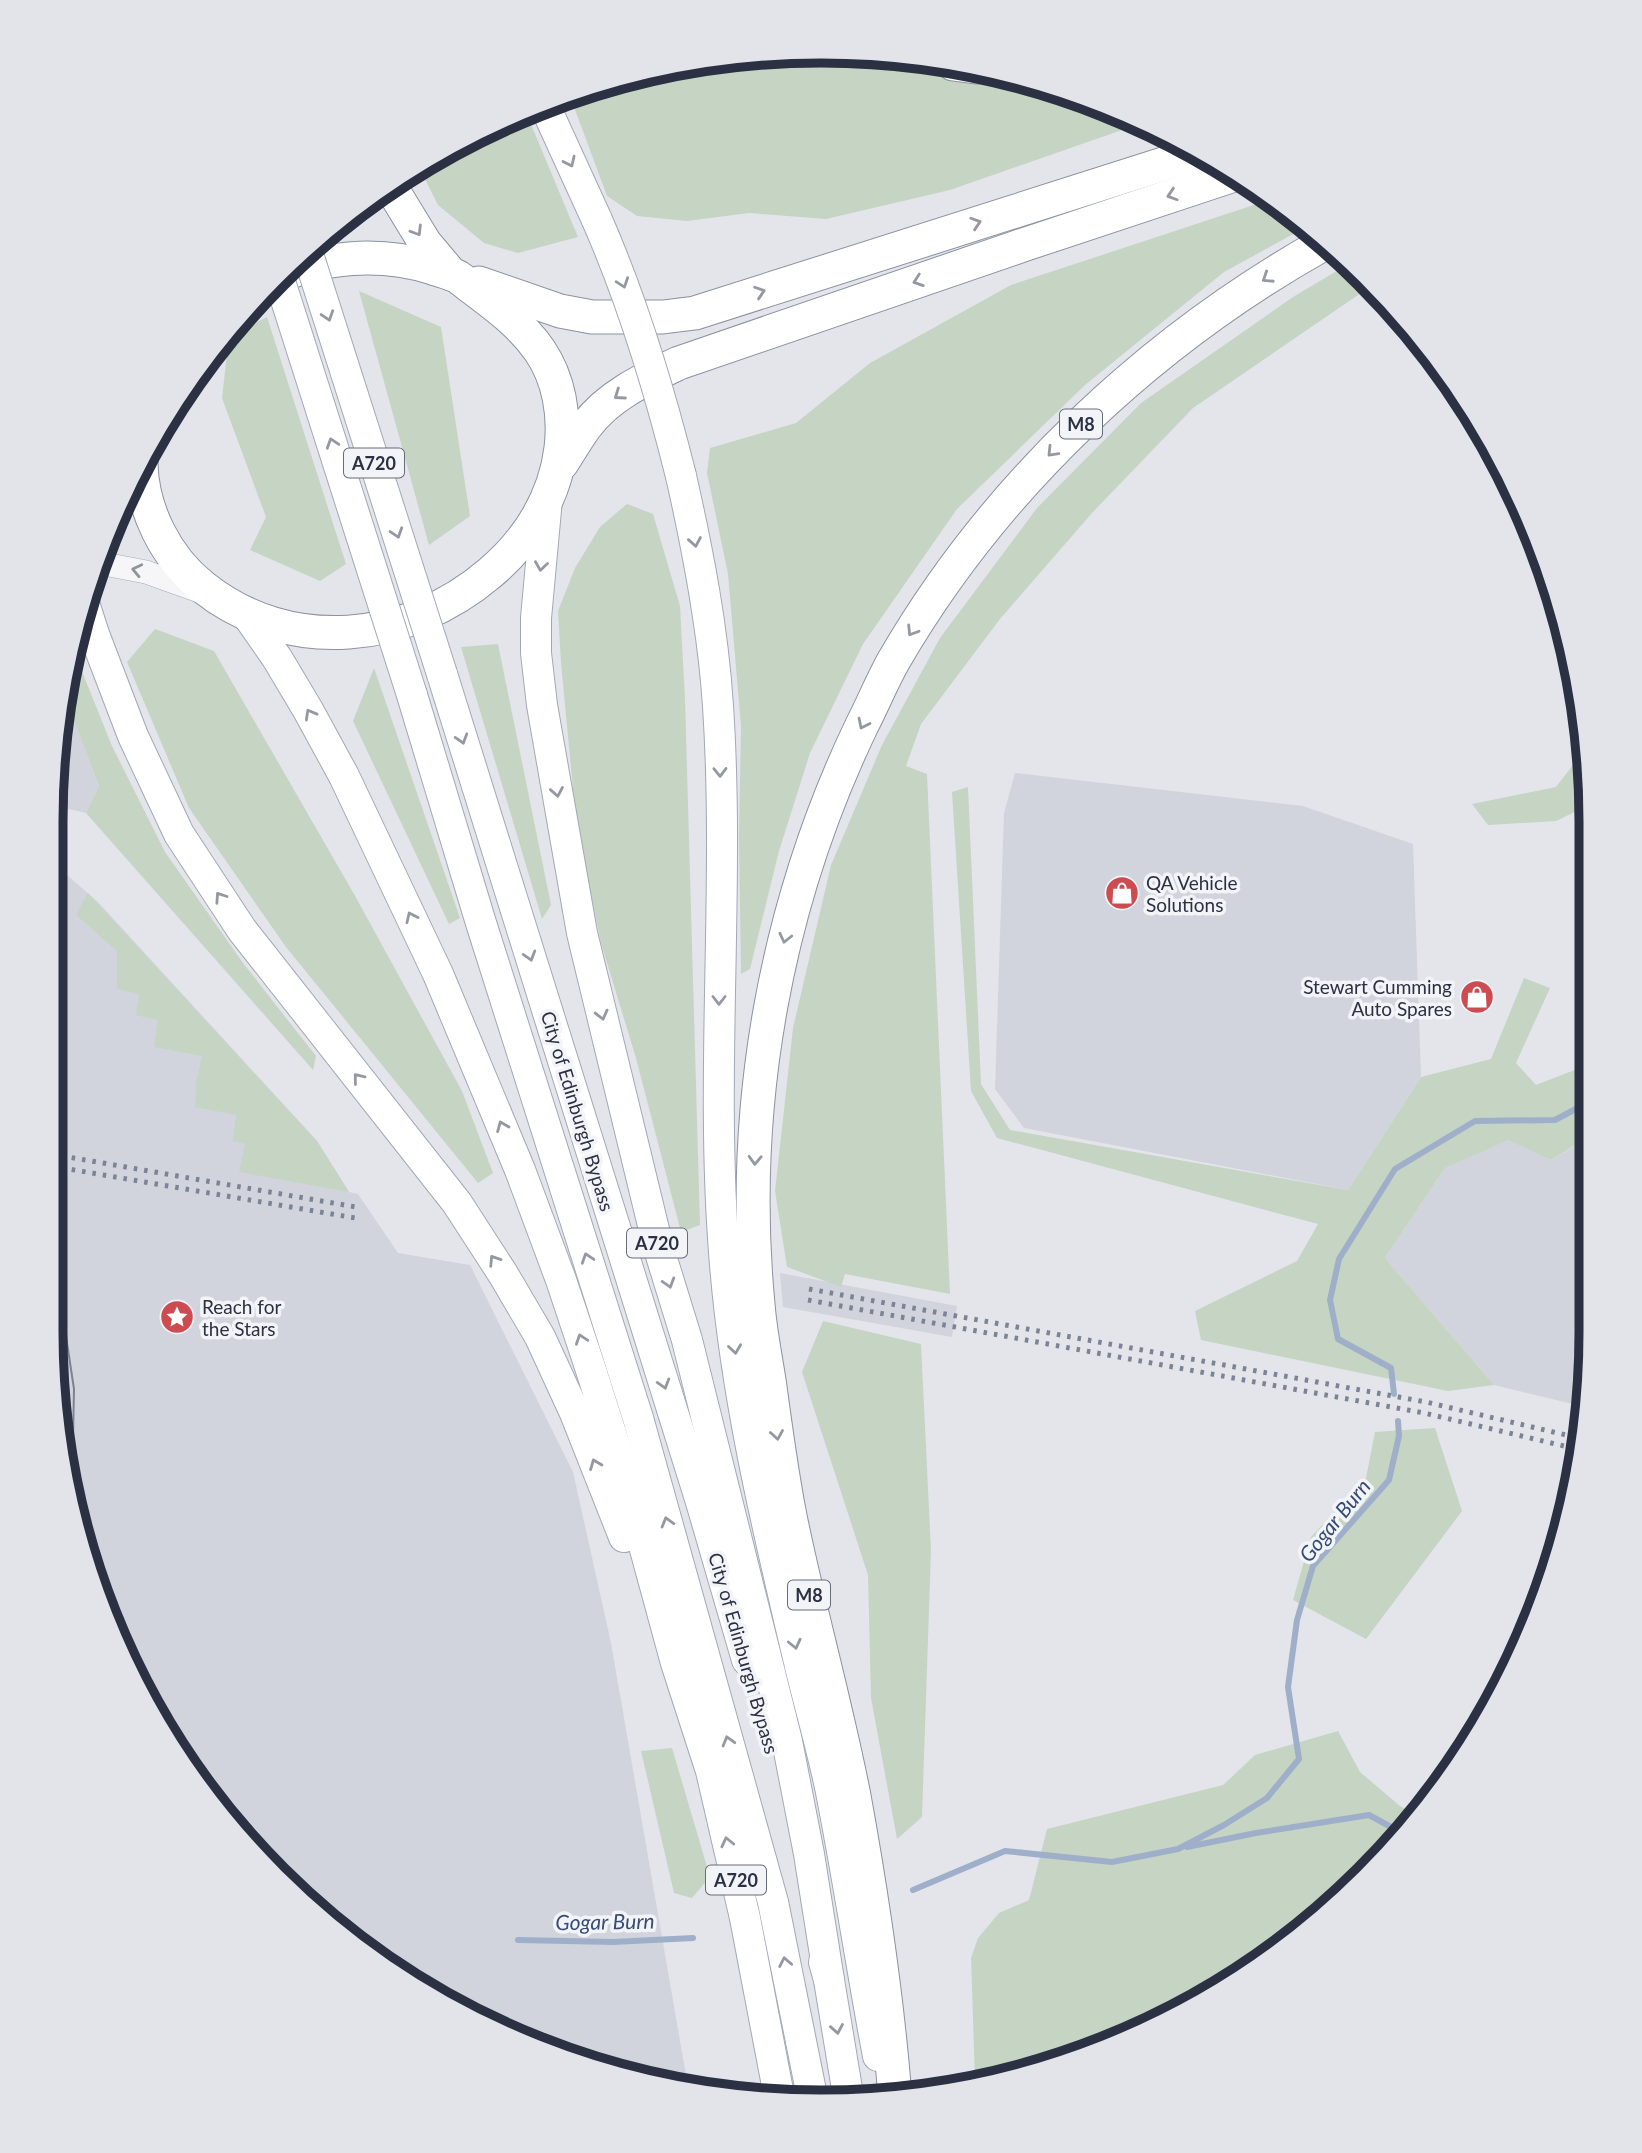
<svg xmlns="http://www.w3.org/2000/svg" width="1642" height="2153" viewBox="0 0 1642 2153" font-family="Lato,sans-serif">
	<rect width="100%" height="100%" fill="#e3e5eb"/>
	<g fill="#d1d4dd">
		<polygon points="65,697 99,786 86,813 52,805 52,771"/>
		<polygon points="1015,773 1303,806 1413,844 1421,1077 1348,1190 1024,1128 995,1089 1004,813"/>
		<polygon points="52,862 98,902 317,1141 349,1192 358,1194 398,1253 470,1265 573,1472 611,1643 688,2087 622,2076 436,1999 277,1877 154,1717 77,1532 51,1332"/>
		<polygon points="1508,1139 1551,1160 1585,1140 1585,1407 1494,1385 1385,1258 1445,1168"/>
		<polygon points="780,1273 957,1306 952,1337 783,1307"/>
	</g>
	<g fill="#c6d4c4">
		<polygon points="813,52 872,67 1044,87 1116,110 1142,123 950,190 826,219 749,213 687,221 637,216 607,196 570,96 671,65"/>
		<polygon points="525,110 578,237 518,253 484,243 438,205 419,167"/>
		<polygon points="1272,199 1306,227 1224,272 1085,385 957,509 863,644 810,753 779,851 750,969 741,974 739,837 741,726 728,574 707,473 710,448 796,423 870,363 1011,285"/>
		<polygon points="1350,263 1366,277 1374,287 1358,295 1193,408 1092,513 1000,619 921,724 906,766 927,774 950,1294 845,1274 841,1287 787,1267 775,1191 793,1028 831,865 882,745 940,638 1037,508 1141,403 1293,297"/>
		<polygon points="359,291 441,327 470,516 429,545"/>
		<polygon points="267,317 346,564 320,581 250,550 266,517 222,398 229,336"/>
		<polygon points="627,504 653,514 680,606 685,699 700,1225 681,1232 636,1058 601,943 576,820 561,663 558,611 575,568 600,527"/>
		<polygon points="155,629 214,651 354,894 462,1091 493,1173 478,1183 286,947 189,808 127,662"/>
		<polygon points="498,644 551,905 542,919 461,647"/>
		<polygon points="73,649 112,746 165,852 243,963 316,1056 313,1070 86,813 99,786 65,697"/>
		<polygon points="374,668 460,918 449,924 353,721"/>
		<polygon points="1573,671 1585,721 1585,807 1556,821 1488,825 1472,804 1556,787 1576,761"/>
		<polygon points="968,787 981,1084 1010,1130 1348,1190 1421,1077 1491,1059 1524,978 1550,988 1516,1063 1536,1085 1585,1066 1585,1139 1551,1160 1508,1140 1445,1168 1385,1258 1494,1385 1448,1391 1201,1340 1195,1311 1297,1261 1318,1224 997,1138 971,1091 952,792"/>
		<polygon points="88,893 317,1141 349,1192 239,1172 245,1144 233,1141 236,1115 195,1107 196,1083 202,1056 154,1047 158,1020 136,1015 139,994 117,989 117,951 76,915"/>
		<polygon points="823,1321 921,1344 931,1550 922,1817 897,1839 871,1698 868,1575 802,1372"/>
		<polygon points="1435,1428 1462,1511 1366,1639 1293,1600 1311,1537 1366,1478 1375,1432"/>
		<polygon points="1338,1731 1360,1772 1400,1806 1416,1815 1365,1877 1249,1973 1068,2061 975,2080 971,1958 978,1938 999,1913 1029,1900 1047,1829 1223,1785 1255,1755"/>
		<polygon points="672,1748 710,1877 692,1898 674,1893 641,1751"/>
	</g>
	<g fill="none" stroke-linecap="round" stroke-linejoin="round">
		<g stroke="#9fafca" stroke-width="6">
			<polyline points="1394,1394 1391,1368 1338,1339 1330,1300 1339,1259 1395,1169 1475,1121 1555,1120 1585,1104"/>
			<polyline points="1187,1847 1256,1833 1369,1815 1402,1833"/>
			<polyline points="913,1890 1005,1851 1112,1862 1178,1849 1224,1825 1267,1798 1299,1759 1288,1687 1297,1620 1313,1566 1389,1480 1399,1436 1398,1421"/>
			<polyline points="518,1940 613,1942 693,1938"/>
		</g>
		<g stroke="#a8abb5" stroke-width="24">
			<polyline id="minor" points="99,563 146,572 199,591"/>
		</g>
		<g stroke="#a2a8b6" stroke-width="32">
			<g id="major">
				<polyline points="544,104 597,220"/>
				<path d="M681,476C698,551 713,628 718,706C730,887 710,1070 724,1252C734,1391 767,1527 799,1662C809,1704 821,1745 830,1787C848,1877 861,1967 878,2056"/>
				<polyline points="547,499 536,618 536,653 542,705 582,933 658,1246 687,1340 787,1741 809,1854 829,1980"/>
				<polyline points="84,603 94,634 133,736 179,834 242,930 457,1203 503,1274 540,1337 575,1413 624,1537"/>
				<polyline points="247,615 277,658 308,710 344,776 438,974 520,1170 561,1280 591,1370 628,1487 676,1663 711,1771 745,1918 780,2101"/>
				<polyline points="442,674 701,1502 747,1660"/>
				<polyline points="412,695 481,923 638,1418 773,1902 813,2101"/>
				<polyline points="824,1962 829,1980 849,2101"/>
			</g>
		</g>
		<g stroke="#8a91a1" stroke-width="35">
			<g id="highway">
				<polyline points="953,64 976,67"/>
				<polyline points="389,184 425,243 451,274"/>
				<polyline points="479,283 560,311 592,317 663,317 695,313 1198,153"/>
				<path d="M141,463C142,510 166,558 203,587C290,656 408,643 490,573C528,541 555,498 561,448C565,415 559,379 540,351C523,326 499,308 475,290C469,286 464,281 458,277C451,273 441,271 433,268C382,252 321,255 273,280"/>
				<path d="M562,463C570,451 577,438 586,426C609,395 645,379 679,363L1029,243L1237,174"/>
				<path d="M895,2096C887,1996 872,1895 854,1796C836,1704 810,1613 791,1521C782,1477 776,1431 770,1387C766,1359 760,1332 758,1304C739,1106 776,904 862,725C873,704 882,681 894,660C995,486 1150,341 1325,243"/>
			</g>
		</g>
		<use href="#minor" stroke="#f6f6f9" stroke-width="23"/>
		<use href="#major" stroke="#fff" stroke-width="30"/>
		<use href="#highway" stroke="#fff" stroke-width="33"/>
		<polyline stroke="#7c8394" stroke-width="2" points="51,1266 58,1284 74,1389 72,1489"/>
		<g stroke="#7c8394" stroke-width="5" stroke-dasharray="3.5 7" stroke-linecap="butt">
			<polyline points="51,1154 356,1207"/>
			<polyline points="51,1166 361,1219"/>
			<polyline points="809,1289 1426,1402 1583,1439"/>
			<polyline points="808,1300 1424,1413 1581,1450"/>
		</g>
		<g stroke="#a2a8b6" stroke-width="32" stroke-linecap="butt">
			<g id="major-bridge">
				<path d="M597,220C633,302 659,388 681,476"/>
				<polyline points="307,251 442,674"/>
				<polyline points="278,275 412,695"/>
			</g>
		</g>
		<use href="#major-bridge" stroke="#fff" stroke-width="30"/>
	</g>
	<defs><path id="oneway-chevron" d="M-2-3.5L2.5 0L-2 3.5" fill="none" stroke-width="1.6" stroke-linecap="round" stroke-linejoin="round" transform="scale(1.75)"/></defs>
	<g stroke="#9598a1">
		<use href="#oneway-chevron" transform="translate(570 162) rotate(65)"/>
		<use href="#oneway-chevron" transform="translate(1172 195) rotate(162)"/>
		<use href="#oneway-chevron" transform="translate(976 223) rotate(-18)"/>
		<use href="#oneway-chevron" transform="translate(417 231) rotate(58)"/>
		<use href="#oneway-chevron" transform="translate(1267 278) rotate(147)"/>
		<use href="#oneway-chevron" transform="translate(918 281) rotate(161)"/>
		<use href="#oneway-chevron" transform="translate(623 283) rotate(71)"/>
		<use href="#oneway-chevron" transform="translate(760 292) rotate(-18)"/>
		<use href="#oneway-chevron" transform="translate(328 316) rotate(72)"/>
		<use href="#oneway-chevron" transform="translate(619 395) rotate(145)"/>
		<use href="#oneway-chevron" transform="translate(332 443) rotate(-108)"/>
		<use href="#oneway-chevron" transform="translate(1052 452) rotate(134)"/>
		<use href="#oneway-chevron" transform="translate(397 533) rotate(72)"/>
		<use href="#oneway-chevron" transform="translate(695 542) rotate(80)"/>
		<use href="#oneway-chevron" transform="translate(541 566) rotate(98)"/>
		<use href="#oneway-chevron" transform="translate(912 631) rotate(122)"/>
		<use href="#oneway-chevron" transform="translate(310 714) rotate(-119)"/>
		<use href="#oneway-chevron" transform="translate(863 724) rotate(116)"/>
		<use href="#oneway-chevron" transform="translate(462 739) rotate(73)"/>
		<use href="#oneway-chevron" transform="translate(720 772) rotate(89)"/>
		<use href="#oneway-chevron" transform="translate(557 792) rotate(80)"/>
		<use href="#oneway-chevron" transform="translate(220 897) rotate(-124)"/>
		<use href="#oneway-chevron" transform="translate(411 917) rotate(-115)"/>
		<use href="#oneway-chevron" transform="translate(785 938) rotate(103)"/>
		<use href="#oneway-chevron" transform="translate(530 956) rotate(73)"/>
		<use href="#oneway-chevron" transform="translate(719 1000) rotate(90)"/>
		<use href="#oneway-chevron" transform="translate(602 1015) rotate(76)"/>
		<use href="#oneway-chevron" transform="translate(358 1078) rotate(-129)"/>
		<use href="#oneway-chevron" transform="translate(502 1126) rotate(-112)"/>
		<use href="#oneway-chevron" transform="translate(755 1160) rotate(92)"/>
		<use href="#oneway-chevron" transform="translate(587 1258) rotate(-108)"/>
		<use href="#oneway-chevron" transform="translate(494 1260) rotate(-123)"/>
		<use href="#oneway-chevron" transform="translate(669 1283) rotate(73)"/>
		<use href="#oneway-chevron" transform="translate(581 1339) rotate(-109)"/>
		<use href="#oneway-chevron" transform="translate(735 1349) rotate(82)"/>
		<use href="#oneway-chevron" transform="translate(664 1384) rotate(73)"/>
		<use href="#oneway-chevron" transform="translate(777 1435) rotate(81)"/>
		<use href="#oneway-chevron" transform="translate(595 1464) rotate(-112)"/>
		<use href="#oneway-chevron" transform="translate(667 1522) rotate(-106)"/>
		<use href="#oneway-chevron" transform="translate(795 1644) rotate(77)"/>
		<use href="#oneway-chevron" transform="translate(728 1741) rotate(-106)"/>
		<use href="#oneway-chevron" transform="translate(727 1842) rotate(-103)"/>
		<use href="#oneway-chevron" transform="translate(785 1962) rotate(-101)"/>
		<use href="#oneway-chevron" transform="translate(837 2029) rotate(80)"/>
	</g>
	<use stroke="#90949e" href="#oneway-chevron" transform="translate(137 570) rotate(-167)"/>
	<defs>
		<g id="shop-disc" transform="scale(1.75)"><circle r="9.5" fill="#cc4c51" stroke="#f3f4f8"/><path d="M-5-2.5h2.3a2.7 3.5 0 0 1 5.4 0H5L5.5 6h-11ZM-1.5-2.5h3a1.5 2.3 0 0 0-3 0Z" fill="#fff"/></g>
		<g id="sight-disc" transform="scale(1.75)"><circle r="9.5" fill="#cc4c51" stroke="#f3f4f8"/><path d="M0-6L1.8-2.2L6-1.7L2.9 1.2L3.7 5.4L0 3.3L-3.7 5.4L-2.9 1.2L-6-1.7L-1.8-2.2Z" fill="#fff"/></g>
	</defs>
	<g fill-rule="evenodd">
		<use href="#shop-disc" x="1122" y="893"/>
		<use href="#shop-disc" x="1477" y="997"/>
		<use href="#sight-disc" x="177" y="1317"/>
	</g>
	<g text-anchor="middle" dominant-baseline="central" stroke-width="7" stroke-linejoin="round" paint-order="stroke">
		<g fill="#f3f4f8" stroke="#676c79" stroke-width="2">
			<rect x="1060" y="409.5" width="42" height="29" rx="5"/>
			<rect x="344" y="448.5" width="60" height="29" rx="5"/>
			<rect x="627" y="1228.5" width="60" height="29" rx="5"/>
			<rect x="788" y="1580.5" width="42" height="29" rx="5"/>
			<rect x="706" y="1865.5" width="60" height="29" rx="5"/>
		</g>
		<g font-size="18" font-weight="bold" fill="#2b3143">
			<text x="1081" y="424">M8</text>
			<text x="374" y="463">A720</text>
			<text x="657" y="1243">A720</text>
			<text x="809" y="1595">M8</text>
			<text x="736" y="1880">A720</text>
		</g>
		<g font-size="19" fill="#2b3143" stroke="#f3f4f8" text-anchor="start">
			<text x="1146" y="882">QA Vehicle<tspan x="1146" dy="22">Solutions</tspan></text>
			<text x="1452" y="986" text-anchor="end">Stewart Cumming<tspan x="1452" dy="22">Auto Spares</tspan></text>
			<text x="202" y="1306">Reach for<tspan x="202" dy="22">the Stars</tspan></text>
		</g>
		<g font-size="19" fill="#2b3143" stroke="#f3f4f8">
			<text transform="translate(578 1111) rotate(73)">City of Edinburgh Bypass</text>
			<text transform="translate(744 1653) rotate(74)">City of Edinburgh Bypass</text>
		</g>
		<g font-size="21" font-style="italic" fill="#364b76" stroke="#f3f4f8">
			<text transform="translate(1334 1520) rotate(-51)">Gogar Burn</text>
			<text transform="translate(605 1921) rotate(-1)">Gogar Burn</text>
		</g>
	</g>
	<path d="M0 0H1642V2153H0ZM821 63H821A758 758 0 0 1 1579 821V1332A758 758 0 0 1 821 2090H821A758 758 0 0 1 63 1332V821A758 758 0 0 1 821 63Z" fill="#e3e4ea" fill-rule="evenodd"/>
	<path fill="none" stroke="#2b3143" stroke-width="9" d="M821 63H821A758 758 0 0 1 1579 821V1332A758 758 0 0 1 821 2090H821A758 758 0 0 1 63 1332V821A758 758 0 0 1 821 63Z"/>
</svg>
